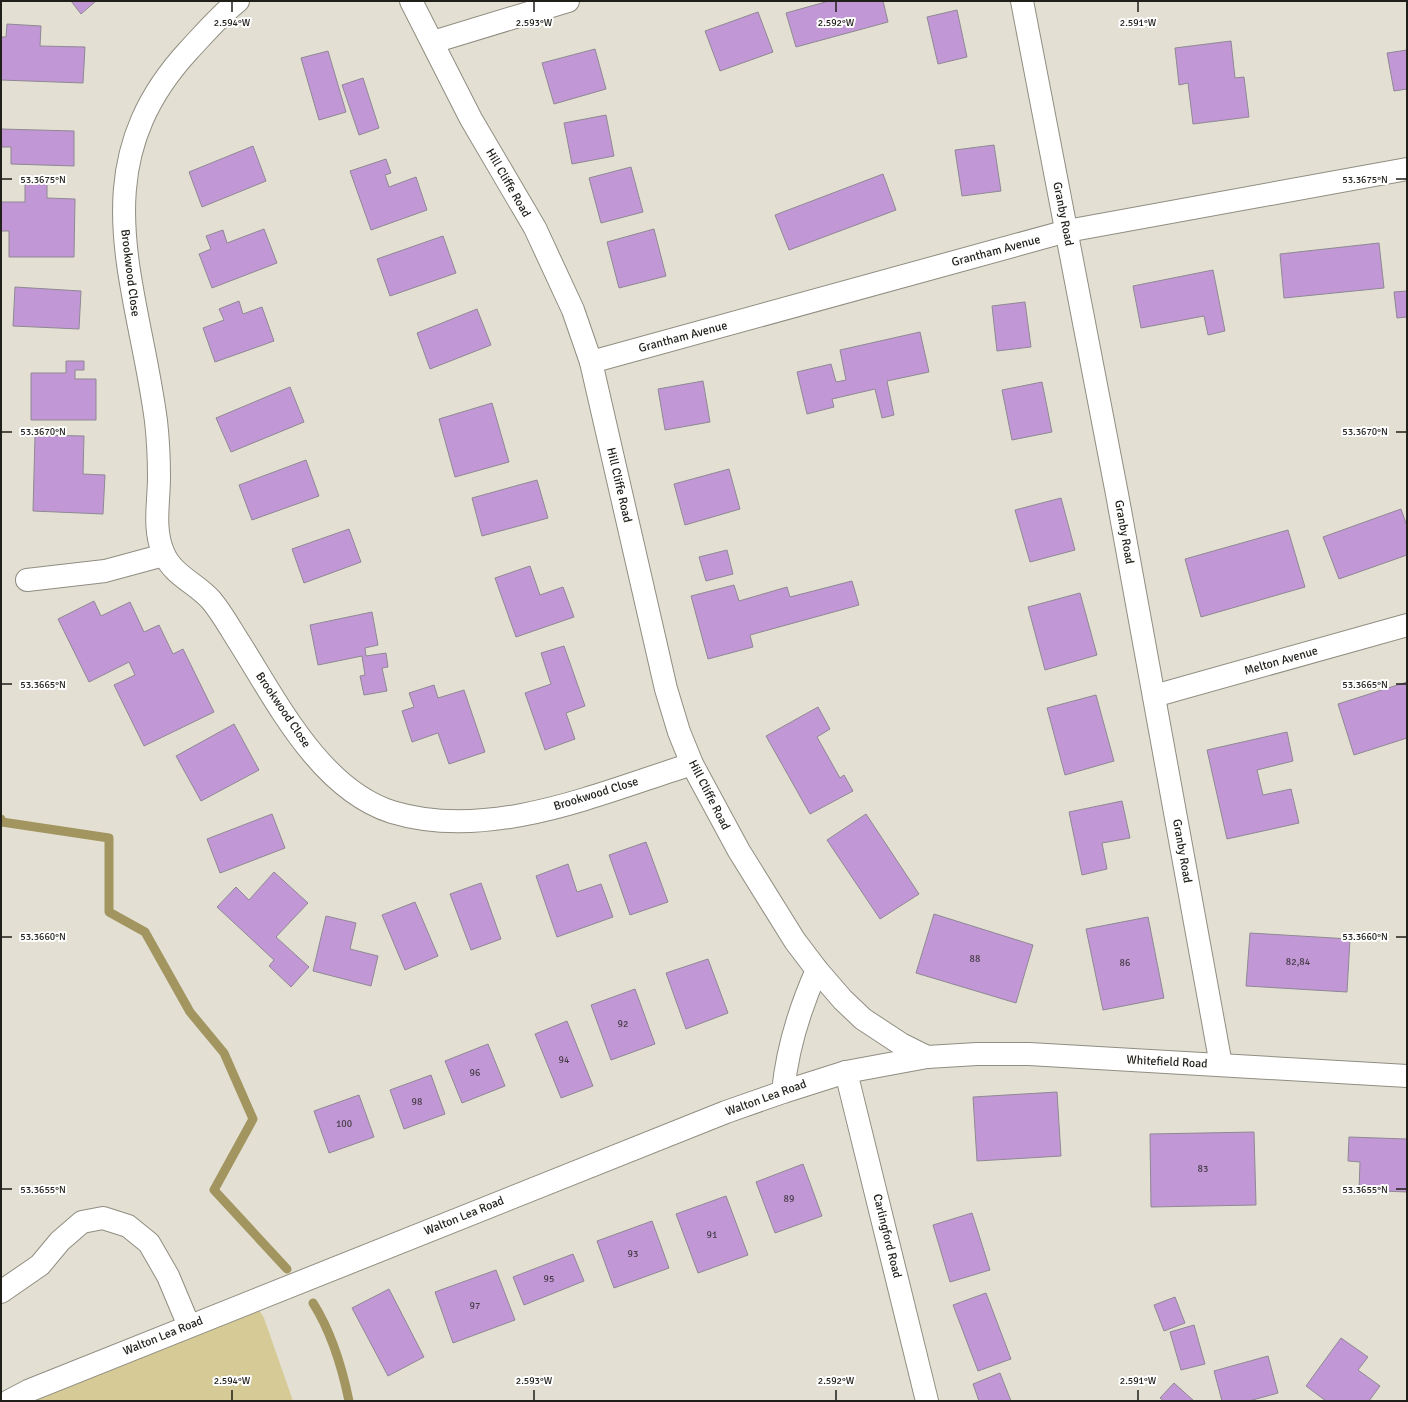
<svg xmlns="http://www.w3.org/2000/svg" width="1408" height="1402" viewBox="0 0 1408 1402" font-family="Signika,sans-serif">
	<rect width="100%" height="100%" fill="#e3e0d3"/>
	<polygon fill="#d6ca97" points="253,1300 264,1318 293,1401 9,1401"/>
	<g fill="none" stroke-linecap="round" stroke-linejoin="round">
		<g stroke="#a2955f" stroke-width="9">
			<polyline points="1,819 2,822 109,838 109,912 145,932 190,1012 224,1053 253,1119 214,1190 287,1269"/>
			<path d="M313,1303C332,1333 342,1367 349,1401"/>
		</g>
	</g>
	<g fill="#c198d5" stroke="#8f8893">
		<polygon points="71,1 96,1 81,14"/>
		<polygon points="829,1 883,1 888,22 796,47 786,13"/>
		<polygon points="957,10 967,57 938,64 927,17"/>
		<polygon points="758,12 773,52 720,71 705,31"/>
		<polygon points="7,24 41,26 40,46 85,47 83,83 1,80 1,37 6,37"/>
		<polygon points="1231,41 1235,78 1244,77 1249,117 1193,124 1188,83 1179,85 1175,48"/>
		<polygon points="595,49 606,89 554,104 542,63"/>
		<polygon points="1407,50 1407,89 1394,91 1387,53"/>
		<polygon points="328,51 346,112 319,120 301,58"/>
		<polygon points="363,78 379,128 359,135 342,85"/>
		<polygon points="606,115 614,156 572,164 564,123"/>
		<polygon points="1,129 74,131 74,166 11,164 11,147 1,147"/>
		<polygon points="994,145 1001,191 962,196 955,150"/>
		<polygon points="253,146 266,181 202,207 189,172"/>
		<polygon points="386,159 391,173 385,175 389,187 416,177 427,210 371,230 350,171"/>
		<polygon points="631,167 643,212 601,223 589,178"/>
		<polygon points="883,174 896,210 789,250 775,215"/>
		<polygon points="25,183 47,183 47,198 75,199 74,257 9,257 9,231 1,231 1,202 25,202"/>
		<polygon points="264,229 277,263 212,288 199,254 211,249 206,236 223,230 227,243"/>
		<polygon points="654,229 666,276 619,288 607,242"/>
		<polygon points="443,236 456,273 390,296 377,259"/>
		<polygon points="1379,243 1384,288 1284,298 1280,254"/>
		<polygon points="1213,270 1225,331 1208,335 1204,316 1141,328 1133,286"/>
		<polygon points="15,287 81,291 79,329 13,326"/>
		<polygon points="1407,291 1407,317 1397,318 1394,292"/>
		<polygon points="239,301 243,314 262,307 274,341 215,362 203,328 224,320 219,309"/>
		<polygon points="1025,302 1031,347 997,351 992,306"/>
		<polygon points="477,309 491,345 430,369 417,333"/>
		<polygon points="920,332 929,372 887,381 894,415 882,418 875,389 832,399 834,407 807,414 797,372 831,364 836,382 846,380 840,350"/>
		<polygon points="66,361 84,361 84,370 75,370 75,379 96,379 96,420 31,420 31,373 66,373"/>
		<polygon points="703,381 710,422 665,430 658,389"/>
		<polygon points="1042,382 1052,432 1012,440 1002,390"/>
		<polygon points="290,387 304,422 231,452 216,418"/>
		<polygon points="492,403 509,462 455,477 439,419"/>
		<polygon points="35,435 84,436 83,474 105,475 103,514 33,511"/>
		<polygon points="306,460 319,496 252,520 239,485"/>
		<polygon points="729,469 740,509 685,525 674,484"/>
		<polygon points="537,480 548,518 482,536 472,498"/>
		<polygon points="1061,498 1075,550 1030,562 1015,510"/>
		<polygon points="1401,509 1407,526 1407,555 1339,579 1323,537"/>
		<polygon points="349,529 361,562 304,583 292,549"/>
		<polygon points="1288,530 1305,587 1201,617 1185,559"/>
		<polygon points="727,550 733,574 706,581 699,557"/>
		<polygon points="530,566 540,595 563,587 574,617 516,637 495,578"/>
		<polygon points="852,581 859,605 750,635 753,647 708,659 691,596 734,585 739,601 787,587 790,597"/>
		<polygon points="1080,593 1097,655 1045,670 1028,607"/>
		<polygon points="94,601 101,616 130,602 144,632 159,625 173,654 183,649 214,712 144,746 114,685 135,675 129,662 89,682 58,619"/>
		<polygon points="372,612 378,645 365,648 366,656 386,653 388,667 382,668 387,691 364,695 360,676 365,675 362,656 318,665 310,625"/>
		<polygon points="564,646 585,706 566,713 575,739 545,750 525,693 551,684 541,653"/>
		<polygon points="1407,682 1407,738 1354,755 1338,704"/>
		<polygon points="434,685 438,698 464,690 485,752 449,764 438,733 412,742 402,711 414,707 409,693"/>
		<polygon points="1096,695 1114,761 1065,775 1047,708"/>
		<polygon points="818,707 830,729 817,737 840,778 844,775 853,791 810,814 766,736"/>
		<polygon points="234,724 259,770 201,801 176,756"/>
		<polygon points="1287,732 1293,761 1257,770 1263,795 1291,789 1299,823 1227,839 1207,750"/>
		<polygon points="1122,801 1130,838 1102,843 1107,869 1082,875 1069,812"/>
		<polygon points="272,814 285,848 220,873 207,839"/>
		<polygon points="866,814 919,894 880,919 827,840"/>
		<polygon points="646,842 668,902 630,915 609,855"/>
		<polygon points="568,864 577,892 601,884 613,917 557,937 536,876"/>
		<polygon points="274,872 308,903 276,937 309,967 291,987 269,966 274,960 217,907 236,887 249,900"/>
		<polygon points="481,883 501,939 471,950 450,894"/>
		<polygon points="415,902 438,956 405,970 382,915"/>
		<polygon points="934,914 1033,945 1016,1003 916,973"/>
		<polygon points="326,916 356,923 350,949 378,956 371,986 313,971"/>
		<polygon points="1148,917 1164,998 1103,1010 1086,929"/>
		<polygon points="1250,933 1350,939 1347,992 1246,986"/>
		<polygon points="708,959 728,1013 686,1029 666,973"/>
		<polygon points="635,989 655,1044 611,1060 591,1005"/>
		<polygon points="567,1021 593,1086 561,1098 535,1034"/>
		<polygon points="488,1044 505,1086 462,1103 445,1061"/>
		<polygon points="431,1075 445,1114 404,1129 390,1090"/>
		<polygon points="1057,1092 1061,1156 977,1161 973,1097"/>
		<polygon points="359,1095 374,1137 329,1153 314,1111"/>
		<polygon points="1254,1132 1256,1205 1151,1207 1150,1134"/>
		<polygon points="1349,1137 1407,1139 1407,1192 1359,1190 1360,1162 1348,1161"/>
		<polygon points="803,1164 822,1216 775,1233 756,1182"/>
		<polygon points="726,1196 748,1255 698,1273 676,1214"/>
		<polygon points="972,1213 990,1270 950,1282 933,1225"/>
		<polygon points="652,1221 669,1268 614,1288 597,1241"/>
		<polygon points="573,1254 584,1281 524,1305 513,1277"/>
		<polygon points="496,1270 515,1320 453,1343 435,1292"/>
		<polygon points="389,1289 424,1357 388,1376 352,1308"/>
		<polygon points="986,1293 1011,1359 978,1371 953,1305"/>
		<polygon points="1175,1297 1185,1323 1164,1331 1154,1305"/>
		<polygon points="1194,1325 1205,1364 1181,1370 1170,1332"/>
		<polygon points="1341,1338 1368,1357 1358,1370 1380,1386 1369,1401 1326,1401 1306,1386"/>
		<polygon points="1268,1356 1278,1393 1249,1401 1222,1401 1214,1371"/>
		<polygon points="1000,1373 1011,1401 979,1401 973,1384"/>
		<polygon points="1174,1383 1194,1401 1164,1401 1160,1398"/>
	</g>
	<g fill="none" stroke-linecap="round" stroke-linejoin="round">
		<g stroke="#908d81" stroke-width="24">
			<g id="minor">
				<path d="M238,1C220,15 205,33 189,50C79,169 138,283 156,421C158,439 159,458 159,477C159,502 153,528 163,552C172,575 196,583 211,600C222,613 230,628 239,642C277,702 320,789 392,812C490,842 600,793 692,764"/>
				<polyline points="1022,1 1117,494 1221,1065"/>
				<polyline points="433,42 568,1"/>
				<polyline points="591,362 1067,231 1407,169"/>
				<polyline points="27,580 105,571 164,555"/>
				<polyline points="1154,696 1407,625"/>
				<polyline points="846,1072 927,1401"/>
				<path d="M783,1092C787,1050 800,1008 817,970"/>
				<polyline points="1,1292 40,1265 60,1241 82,1222 103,1218 128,1226 149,1243 168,1276 189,1326"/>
				<polyline points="9,1401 28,1391 726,1112 783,1092 846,1072 927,1057"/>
			</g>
		</g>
		<g stroke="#908d81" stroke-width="24">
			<polyline id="tertiary" points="411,1 471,119 535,228 573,310 591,362 666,689 679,732 692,764 739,851 795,941 817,970 843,1000 863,1019 901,1044 927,1057 977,1054 1029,1054 1407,1076"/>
		</g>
		<use href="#minor" stroke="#fff" stroke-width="22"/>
		<use href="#tertiary" stroke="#fff" stroke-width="22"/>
	</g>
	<path fill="none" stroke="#201f1a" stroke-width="1.5" d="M232,2V12M534,2V12M836,2V12M1138,2V12M2,179H12M1396,179H1406M2,432H12M1396,432H1406M2,684H12M1396,684H1406M2,937H12M1396,937H1406M2,1189H12M1396,1189H1406M232,1390V1400M534,1390V1400M836,1390V1400M1138,1390V1400"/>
	<g text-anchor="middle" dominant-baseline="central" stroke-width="4" stroke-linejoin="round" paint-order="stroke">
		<g font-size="10" fill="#483d49">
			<text x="975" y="959">88</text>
			<text x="1298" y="962">82,84</text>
			<text x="1125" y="963">86</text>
			<text x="623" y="1024">92</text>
			<text x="564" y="1060">94</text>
			<text x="475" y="1073">96</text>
			<text x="417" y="1102">98</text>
			<text x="344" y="1124">100</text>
			<text x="1203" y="1169">83</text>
			<text x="789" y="1199">89</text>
			<text x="712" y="1235">91</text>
			<text x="633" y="1254">93</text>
			<text x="549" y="1279">95</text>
			<text x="475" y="1306">97</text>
		</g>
		<g font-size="12" fill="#201f1a" stroke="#fff">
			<text transform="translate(508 183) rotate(60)">Hill Cliffe Road</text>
			<text transform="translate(1063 214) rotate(79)">Granby Road</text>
			<text transform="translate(996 251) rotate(-15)">Grantham Avenue</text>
			<text transform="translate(130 273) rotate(83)">Brookwood Close</text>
			<text transform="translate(683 337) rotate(-15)">Grantham Avenue</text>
			<text transform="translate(619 485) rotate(77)">Hill Cliffe Road</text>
			<text transform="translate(1124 532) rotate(80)">Granby Road</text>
			<text transform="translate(1281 661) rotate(-16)">Melton Avenue</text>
			<text transform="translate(283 710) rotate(56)">Brookwood Close</text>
			<text transform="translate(596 794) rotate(-17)">Brookwood Close</text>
			<text transform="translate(709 795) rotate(63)">Hill Cliffe Road</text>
			<text transform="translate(1182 851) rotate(80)">Granby Road</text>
			<text transform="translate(1167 1062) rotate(3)">Whitefield Road</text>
			<text transform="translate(766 1098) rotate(-20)">Walton Lea Road</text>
			<text transform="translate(464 1216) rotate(-22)">Walton Lea Road</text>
			<text transform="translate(887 1236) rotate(76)">Carlingford Road</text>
			<text transform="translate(163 1336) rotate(-22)">Walton Lea Road</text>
		</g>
	</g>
	<g font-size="10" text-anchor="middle" fill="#201f1a" stroke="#fff" stroke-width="4" stroke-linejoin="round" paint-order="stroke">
		<text x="232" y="26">2.594°W</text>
		<text x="534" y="26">2.593°W</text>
		<text x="836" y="26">2.592°W</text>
		<text x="1138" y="26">2.591°W</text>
		<text x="43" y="183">53.3675°N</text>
		<text x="1365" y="183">53.3675°N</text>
		<text x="43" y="435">53.3670°N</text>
		<text x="1365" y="435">53.3670°N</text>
		<text x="43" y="688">53.3665°N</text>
		<text x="1365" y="688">53.3665°N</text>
		<text x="43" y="940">53.3660°N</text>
		<text x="1365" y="940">53.3660°N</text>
		<text x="43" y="1193">53.3655°N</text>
		<text x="1365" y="1193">53.3655°N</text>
		<text x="232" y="1384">2.594°W</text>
		<text x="534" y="1384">2.593°W</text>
		<text x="836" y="1384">2.592°W</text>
		<text x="1138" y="1384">2.591°W</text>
	</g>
	<rect width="1408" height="1402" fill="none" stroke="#201f1a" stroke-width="4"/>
</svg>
